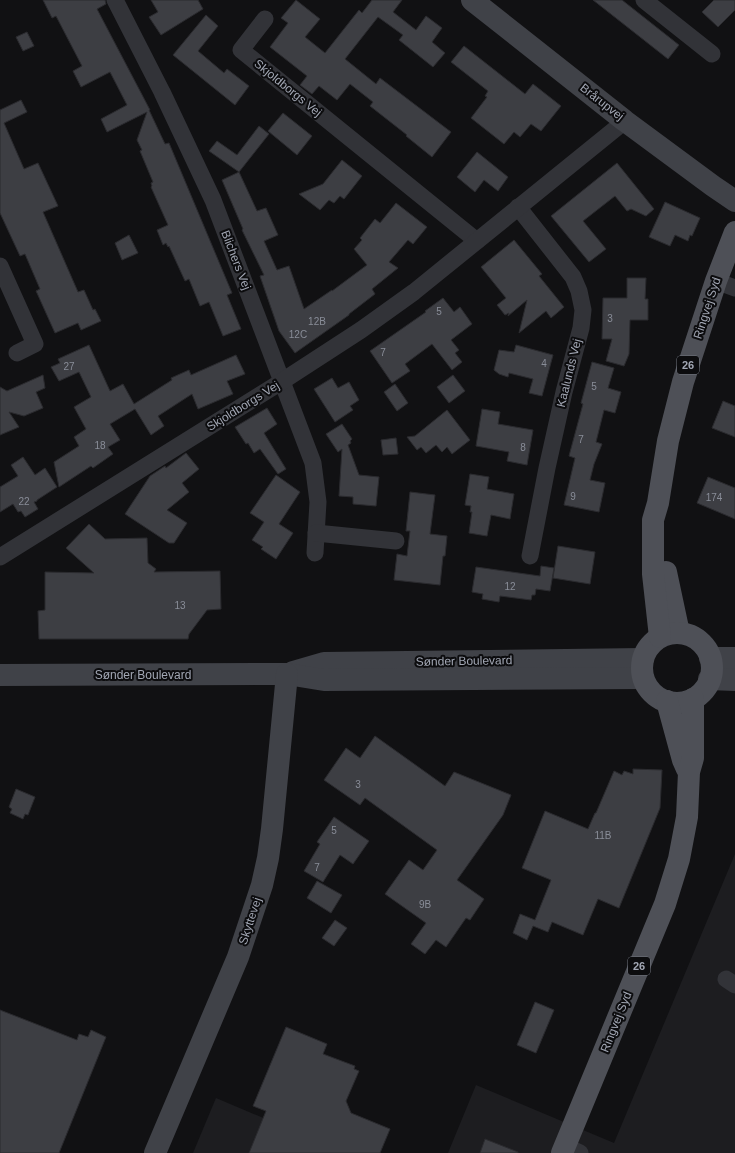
<svg xmlns="http://www.w3.org/2000/svg" width="735" height="1153" viewBox="0 0 735 1153" font-family="Arial,sans-serif">
	<rect width="100%" height="100%" fill="#111113"/>
	<g fill="#1d1d20">
		<polygon points="735,854 735,1153 448,1153 476,1085 614,1143"/>
		<polygon points="216,1098 346,1153 193,1153"/>
	</g>
	<g fill="#3d3e43" stroke="#2b2b2f">
		<polygon points="43,0 105,0 106,4 97,9 150,110 149,110 165,144 169,143 232,293 227,295 241,329 223,336 209,302 200,306 189,279 185,281 169,246 168,247 166,243 163,245 157,230 168,225 151,187 152,186 151,183 153,182 140,151 142,150 137,140 147,112 107,132 101,119 127,105 110,72 81,87 73,71 82,66 56,16 52,18"/>
		<polygon points="151,0 198,0 203,9 161,35 149,17 158,12"/>
		<polygon points="296,0 320,19 305,37 325,53 359,10 362,13 372,0 402,0 393,12 416,30 426,16 442,28 432,42 445,53 433,67 399,40 403,35 378,17 345,59 376,84 380,78 451,132 432,157 406,136 407,135 370,106 373,102 350,84 337,100 319,86 312,94 300,85 307,76 270,47 288,23 281,18"/>
		<polygon points="593,0 622,0 679,45 668,59"/>
		<polygon points="714,0 735,0 735,10 718,27 702,12"/>
		<polygon points="206,15 218,26 198,51 224,73 227,69 249,86 235,105 173,55"/>
		<polygon points="27,32 34,46 23,51 16,37"/>
		<polygon points="464,46 525,94 533,84 561,106 541,131 531,124 520,137 514,132 504,144 471,118 487,97 485,96 488,91 451,62"/>
		<polygon points="21,100 27,112 4,123 24,169 38,163 58,206 43,212 78,292 84,290 93,310 95,309 101,321 81,330 78,323 55,333 37,293 36,291 40,289 25,254 20,256 0,213 0,110"/>
		<polygon points="283,113 312,136 297,155 268,131"/>
		<polygon points="259,126 269,134 239,172 257,211 266,208 278,235 264,241 277,270 289,266 304,309 332,290 332,291 367,265 354,249 362,240 360,238 375,219 380,223 396,203 427,227 413,244 408,240 389,262 398,268 372,289 375,294 349,314 349,315 295,353 279,331 260,276 264,275 242,230 243,229 222,180 239,172 209,151 217,141 237,155"/>
		<polygon points="477,152 508,177 498,191 484,180 475,192 457,177"/>
		<polygon points="342,160 362,176 344,199 340,196 334,203 329,200 320,210 299,194 323,184"/>
		<polygon points="617,163 654,209 646,216 631,209 627,211 615,196 583,221 606,249 589,262 551,216"/>
		<polygon points="665,202 700,218 692,236 690,235 688,241 675,235 670,246 649,237"/>
		<polygon points="129,235 138,253 122,260 115,243"/>
		<polygon points="514,240 542,274 539,276 564,307 551,318 546,311 519,333 527,300 508,316 509,313 505,315 497,305 506,298 481,267"/>
		<polygon points="627,278 646,278 645,299 648,299 648,320 630,320 629,354 624,366 606,361 612,339 602,339 603,298 627,298"/>
		<polygon points="443,298 454,312 460,307 472,324 451,340 459,350 455,353 462,362 452,370 432,344 405,364 410,371 392,383 370,351 426,312 425,311"/>
		<polygon points="89,345 110,391 123,384 134,404 172,380 171,378 189,370 191,375 236,355 245,374 227,381 233,394 198,409 192,394 158,416 164,426 151,435 135,409 110,424 120,440 108,447 113,454 93,468 91,466 59,487 54,462 79,446 74,437 86,429 74,407 91,397 79,372 59,381 51,367 60,363 58,359"/>
		<polygon points="516,345 553,355 542,396 529,393 533,379 509,373 508,377 499,374 494,370 499,350 514,352"/>
		<polygon points="592,362 614,368 608,388 621,392 615,413 604,410 596,442 602,444 594,464 590,480 605,483 599,512 564,505 575,458 569,456 583,404 581,403"/>
		<polygon points="43,375 45,388 36,392 43,408 24,416 9,412 19,427 0,435 0,387 7,391"/>
		<polygon points="453,375 465,391 449,403 437,387"/>
		<polygon points="332,378 338,388 349,382 359,400 350,406 353,410 335,422 314,389"/>
		<polygon points="395,384 408,403 397,411 384,392"/>
		<polygon points="723,401 735,406 735,437 712,428"/>
		<polygon points="267,408 277,424 264,433 286,469 278,474 260,449 254,453 248,443 246,444 235,427"/>
		<polygon points="482,409 500,412 498,424 533,430 527,465 507,461 509,452 476,446"/>
		<polygon points="447,410 470,440 452,454 447,447 442,452 436,445 426,453 421,447 417,450 407,437 415,436"/>
		<polygon points="342,424 352,439 350,441 351,443 348,445 359,475 379,477 376,506 353,504 353,497 339,496 342,449 338,452 326,434"/>
		<polygon points="396,438 398,454 383,455 381,440"/>
		<polygon points="186,453 199,469 182,483 189,492 167,510 187,523 174,543 169,543 125,514 150,476 165,466 166,468"/>
		<polygon points="23,457 35,475 45,468 57,487 37,500 37,501 34,502 38,509 25,517 21,511 18,512 13,504 0,512 0,487 18,476 11,465"/>
		<polygon points="470,474 489,477 487,489 514,494 510,519 491,515 487,536 469,533 472,512 470,512 471,506 465,505"/>
		<polygon points="276,475 300,492 279,524 293,533 276,559 261,549 263,547 252,540 264,522 250,513"/>
		<polygon points="708,477 735,488 735,519 697,503"/>
		<polygon points="410,492 435,495 430,534 447,536 445,556 443,556 440,585 394,580 397,554 407,556 410,531 406,531"/>
		<polygon points="89,524 105,539 147,538 148,563 156,569 154,572 220,571 221,609 207,610 189,634 188,639 39,639 38,611 45,610 45,572 94,573 66,548"/>
		<polygon points="558,546 595,552 590,584 553,578"/>
		<polygon points="541,566 554,568 550,591 536,589 535,595 532,595 531,600 500,596 499,602 482,599 483,594 472,592 476,567 540,576"/>
		<polygon points="375,736 445,786 454,772 511,795 503,815 457,880 484,899 470,920 466,918 446,947 436,940 425,954 411,944 426,923 385,894 409,860 423,870 437,850 365,798 360,805 324,780 346,748 360,758"/>
		<polygon points="633,769 662,770 660,808 619,908 598,899 583,935 552,922 548,932 533,926 527,940 513,933 520,914 535,920 551,880 522,868 545,811 588,829 595,813 596,813 614,771 622,775 624,771 633,774"/>
		<polygon points="16,789 35,797 28,815 25,814 23,819 10,813 12,809 9,807"/>
		<polygon points="334,817 369,841 353,864 340,855 323,882 304,871 320,844 317,842"/>
		<polygon points="317,881 342,895 331,913 307,898"/>
		<polygon points="335,920 347,928 334,946 322,938"/>
		<polygon points="535,1002 554,1010 536,1053 517,1045"/>
		<polygon points="0,1010 77,1040 79,1034 88,1037 91,1030 106,1037 59,1153 0,1153"/>
		<polygon points="286,1027 327,1044 323,1054 355,1066 354,1069 359,1071 346,1101 351,1113 390,1129 380,1153 249,1153 266,1111 253,1106"/>
		<polygon points="485,1139 518,1152 518,1153 480,1153"/>
	</g>
	<g fill="none" stroke-linecap="round" stroke-linejoin="round">
		<g stroke="#323338" stroke-width="17">
			<polyline points="115,0 162,92 213,200 313,463 318,502 315,553"/>
			<polyline points="644,0 712,54"/>
			<polyline points="265,19 241,50 477,241"/>
			<polyline points="518,207 573,277 579,291 583,310 581,328 564,392 547,468 530,556"/>
			<polyline points="0,266 35,344 17,353"/>
			<polyline points="716,281 735,288"/>
			<polyline points="316,533 396,541"/>
			<polyline points="0,557 281,382 361,330 414,292 625,121"/>
			<polyline points="726,979 735,985"/>
			<polyline points="565,1146 580,1153"/>
		</g>
		<g stroke="#404248" stroke-width="22">
			<polyline points="472,0 625,121 713,186 735,201"/>
			<polyline points="710,658 735,658"/>
			<polyline points="293,672 324,663 643,659"/>
			<polyline points="0,675 287,674 324,680 643,678"/>
			<polyline points="709,679 735,680"/>
			<polyline points="155,1153 238,957 262,885 268,858 272,829 287,674"/>
		</g>
		<g stroke="#4e5057" stroke-width="22">
			<polyline points="666,572 679,633"/>
			<circle cx="677" cy="668" r="35"/>
			<polyline points="660,637 653,574 653,520 658,503 668,441 683,382 716,281 735,232"/>
			<polyline points="667,701 683,760 687,769"/>
			<polyline points="562,1153 665,904 679,859 687,817 689,772 693,758 693,699"/>
		</g>
	</g>
	<g text-anchor="middle" dominant-baseline="central" stroke-width="4" stroke-linejoin="round" paint-order="stroke">
		<g font-size="10" fill="#898d98">
			<text x="439" y="311">5</text>
			<text x="610" y="318">3</text>
			<text x="317" y="321">12B</text>
			<text x="298" y="334">12C</text>
			<text x="383" y="352">7</text>
			<text x="544" y="363">4</text>
			<text x="69" y="366">27</text>
			<text x="594" y="386">5</text>
			<text x="581" y="439">7</text>
			<text x="100" y="445">18</text>
			<text x="523" y="447">8</text>
			<text x="573" y="496">9</text>
			<text x="714" y="497">174</text>
			<text x="24" y="501">22</text>
			<text x="510" y="586">12</text>
			<text x="180" y="605">13</text>
			<text x="358" y="784">3</text>
			<text x="334" y="830">5</text>
			<text x="603" y="835">11B</text>
			<text x="317" y="867">7</text>
			<text x="425" y="904">9B</text>
		</g>
		<g fill="#0c0c0e" stroke="#757882" stroke-width="1">
			<rect x="677" y="356" width="22" height="18" rx="3"/>
			<rect x="628" y="957" width="22" height="18" rx="3"/>
		</g>
		<g font-size="11" font-weight="bold" fill="#a2a7b4">
			<text x="688" y="365">26</text>
			<text x="639" y="966">26</text>
		</g>
		<g font-size="12" fill="#a2a7b4" stroke="#0c0c0e">
			<text transform="translate(288 88) rotate(39)">Skjoldborgs Vej</text>
			<text transform="translate(602 102) rotate(38)">Brårupvej</text>
			<text transform="translate(236 260) rotate(69)">Blichers Vej</text>
			<text transform="translate(707 308) rotate(-72)">Ringvej Syd</text>
			<text transform="translate(569 373) rotate(-76)">Kaalunds Vej</text>
			<text transform="translate(243 406) rotate(-32)">Skjoldborgs Vej</text>
			<text transform="translate(464 661) rotate(-1)">Sønder Boulevard</text>
			<text x="143" y="675">Sønder Boulevard</text>
			<text transform="translate(250 921) rotate(-72)">Skyttevej</text>
			<text transform="translate(616 1022) rotate(-68)">Ringvej Syd</text>
		</g>
	</g>
</svg>
